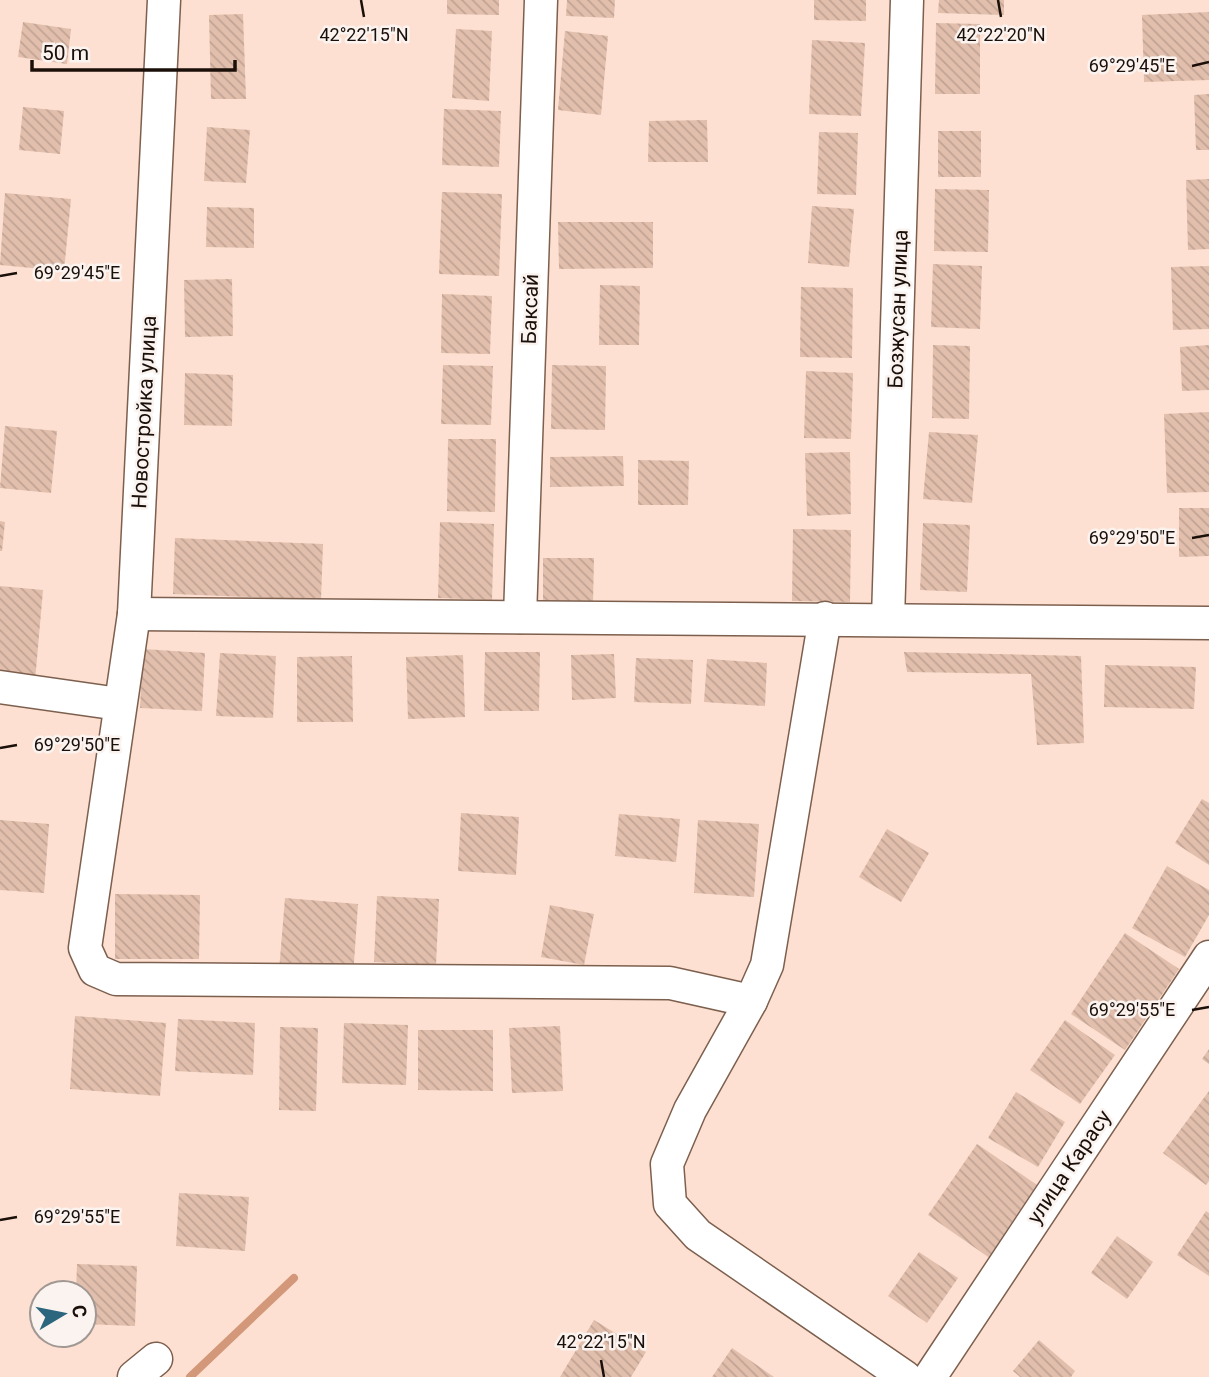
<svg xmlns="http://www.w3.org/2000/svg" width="1209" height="1377" viewBox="0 0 1209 1377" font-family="Roboto,sans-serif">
	<defs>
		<pattern id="building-back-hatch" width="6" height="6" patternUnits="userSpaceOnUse" patternTransform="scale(1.75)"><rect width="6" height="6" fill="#e2bfad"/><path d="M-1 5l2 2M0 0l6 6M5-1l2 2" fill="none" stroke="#c1a394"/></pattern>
	</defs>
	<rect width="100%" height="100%" fill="#fde0d1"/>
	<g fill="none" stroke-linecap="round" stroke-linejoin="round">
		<polyline stroke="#d29879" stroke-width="8" points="190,1377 294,1278"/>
	</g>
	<g fill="url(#building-back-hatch)">
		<polygon points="447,0 499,0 499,15 447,14"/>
		<polygon points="567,0 615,0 614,18 566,16"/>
		<polygon points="814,0 866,0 866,21 814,20"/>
		<polygon points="939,0 1004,0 1004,15 938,13"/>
		<polygon points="1209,12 1209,80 1144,82 1142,15"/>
		<polygon points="243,14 246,99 211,99 209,15"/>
		<polygon points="23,22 71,29 67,64 18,57"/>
		<polygon points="936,23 980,24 980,94 935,94"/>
		<polygon points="456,29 492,31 489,101 452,98"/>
		<polygon points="565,31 608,36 601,115 558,110"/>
		<polygon points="812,40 865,43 861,116 809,114"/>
		<polygon points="1209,94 1209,150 1196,150 1194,95"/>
		<polygon points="23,107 64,111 60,154 19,150"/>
		<polygon points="444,109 501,111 499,167 442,165"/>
		<polygon points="707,120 708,162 648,162 649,121"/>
		<polygon points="207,127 250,130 246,183 204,181"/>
		<rect x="938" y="131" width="43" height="46"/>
		<polygon points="819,132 858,133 856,195 817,194"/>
		<polygon points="1209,179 1209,249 1188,250 1186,180"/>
		<polygon points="935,189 989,190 988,252 934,251"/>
		<polygon points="442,192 502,194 499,276 439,274"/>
		<polygon points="5,193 71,199 64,271 0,265"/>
		<polygon points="812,206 854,209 849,267 808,263"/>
		<polygon points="207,207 254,208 254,248 206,247"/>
		<polygon points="558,222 653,222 653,268 559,269"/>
		<polygon points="933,264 982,266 980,329 931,327"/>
		<polygon points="1209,266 1209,329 1173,330 1171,267"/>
		<polygon points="232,279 233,336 185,337 184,280"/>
		<polygon points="600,285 640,286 639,345 599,345"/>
		<polygon points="801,287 853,288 852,358 800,357"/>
		<polygon points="442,294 492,296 490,354 441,353"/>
		<polygon points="933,345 970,346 969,419 932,418"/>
		<polygon points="1209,345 1209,390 1182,391 1180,347"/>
		<polygon points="443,365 493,366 491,425 441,424"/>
		<polygon points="552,365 606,366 605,430 551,429"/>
		<polygon points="806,371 853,373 851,439 804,438"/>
		<polygon points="185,373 233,375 232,426 184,425"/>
		<polygon points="1209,412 1209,492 1167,493 1164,414"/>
		<polygon points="5,426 57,431 51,493 0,488"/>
		<polygon points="929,432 978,435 972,503 923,499"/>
		<polygon points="448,439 496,439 495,512 447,511"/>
		<polygon points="850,452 851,514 807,516 805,453"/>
		<polygon points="623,456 624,486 550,487 550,457"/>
		<polygon points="638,460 689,461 688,505 638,505"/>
		<polygon points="1179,508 1209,508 1209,556 1179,557"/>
		<polygon points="0,521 5,522 2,551 0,551"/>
		<polygon points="440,522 494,524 492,600 438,598"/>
		<polygon points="923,523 970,525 967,592 920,590"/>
		<polygon points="793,529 851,530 850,602 792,601"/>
		<polygon points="175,538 323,544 321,600 173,594"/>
		<polygon points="543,558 594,558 593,603 543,603"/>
		<polygon points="0,586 43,590 35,681 0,678"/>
		<polygon points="143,649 205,653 202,711 140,708"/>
		<polygon points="485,652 540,652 539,711 484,711"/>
		<polygon points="904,652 1081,656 1084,743 1037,745 1031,674 907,672"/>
		<polygon points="220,653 276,656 273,718 216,716"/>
		<polygon points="614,654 616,698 572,700 571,655"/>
		<polygon points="463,655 465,717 408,719 406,657"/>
		<polygon points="352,656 353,722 297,722 297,657"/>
		<polygon points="636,658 693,660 691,704 634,702"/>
		<polygon points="707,659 767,663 765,706 704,702"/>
		<polygon points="1105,665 1196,667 1194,709 1104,707"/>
		<polygon points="1202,799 1209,803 1209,865 1175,843"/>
		<polygon points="461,813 519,817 516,875 458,871"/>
		<polygon points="619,814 680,819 676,862 615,856"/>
		<polygon points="0,820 49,824 44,893 0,890"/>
		<polygon points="698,820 759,824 754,897 694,893"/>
		<polygon points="887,829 929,853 901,902 859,877"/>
		<polygon points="1167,866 1209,890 1209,915 1185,957 1132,928"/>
		<polygon points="115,894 200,895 199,959 115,959"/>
		<polygon points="377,896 439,899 436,965 374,962"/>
		<polygon points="285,898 358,904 353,977 279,971"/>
		<polygon points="550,905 594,914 584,965 541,957"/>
		<polygon points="1125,933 1179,969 1125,1050 1071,1014"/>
		<polygon points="75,1016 166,1023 160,1096 70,1089"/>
		<polygon points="178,1019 255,1023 253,1075 175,1071"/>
		<polygon points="1065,1020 1115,1055 1080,1104 1030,1070"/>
		<polygon points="344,1023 408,1025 406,1085 342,1083"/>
		<polygon points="560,1026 563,1091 512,1093 509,1028"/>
		<polygon points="280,1027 318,1028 316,1111 279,1110"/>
		<polygon points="418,1030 493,1030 493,1091 418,1090"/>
		<polygon points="1209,1049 1209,1064 1202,1059"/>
		<polygon points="1209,1091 1209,1181 1206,1185 1163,1153"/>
		<polygon points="1016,1092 1065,1122 1038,1167 988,1138"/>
		<polygon points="977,1144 1040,1187 991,1259 928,1215"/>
		<polygon points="179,1193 249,1197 245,1251 176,1246"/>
		<polygon points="1206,1211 1209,1213 1209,1276 1177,1255"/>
		<polygon points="1117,1236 1153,1262 1127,1299 1091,1273"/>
		<polygon points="919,1252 958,1278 927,1323 888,1296"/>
		<polygon points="77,1264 137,1266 135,1326 84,1324 84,1293 76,1293"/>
		<polygon points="594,1320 646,1352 631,1377 560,1377"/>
		<polygon points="1039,1340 1075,1371 1071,1377 1020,1377 1013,1371"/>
		<polygon points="732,1348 774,1377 712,1377"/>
	</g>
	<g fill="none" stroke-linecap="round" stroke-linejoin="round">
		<g stroke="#7d5f4e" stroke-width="35">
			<g id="minor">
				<polyline points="164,0 134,614 85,948 95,970 116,979 670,983 751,1001"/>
				<polyline points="134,614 1209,623"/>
				<polyline points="520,617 541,0"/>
				<polyline points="825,618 767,965 751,1001 690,1110 667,1164 670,1204 698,1235 905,1377"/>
				<polyline points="888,619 907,0"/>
				<polyline points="0,687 119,704"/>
				<polyline points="134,1377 156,1359"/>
				<polyline points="930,1377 1209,957"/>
			</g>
		</g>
		<use href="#minor" stroke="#fff" stroke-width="32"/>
	</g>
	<path fill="none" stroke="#1b0f09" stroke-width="2.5" d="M361,0L364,17M998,0L1001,17M1192,66L1209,62M0,276L17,273M1192,538L1209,535M0,748L17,745M1192,1010L1209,1007M0,1220L17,1217M601,1360L604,1377"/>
	<g text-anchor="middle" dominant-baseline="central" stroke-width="5" stroke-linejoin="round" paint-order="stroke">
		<g font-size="21" fill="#1b0f09" stroke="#faf3ef">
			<text transform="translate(530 309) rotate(-88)">Баксай</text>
			<text transform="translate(898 309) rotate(-88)">Бозжусан улица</text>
			<text transform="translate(144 412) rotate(-87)">Новостройка улица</text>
			<text transform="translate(1069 1167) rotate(-56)">улица Карасу</text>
		</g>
	</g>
	<g font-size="18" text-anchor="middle" fill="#1b0f09" stroke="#faf3ef" stroke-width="5" stroke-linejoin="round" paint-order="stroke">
		<text x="364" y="41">42°22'15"N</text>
		<text x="1001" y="41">42°22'20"N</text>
		<text x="1132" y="72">69°29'45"E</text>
		<text x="77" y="279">69°29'45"E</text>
		<text x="1132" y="544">69°29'50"E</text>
		<text x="77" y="751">69°29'50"E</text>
		<text x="1132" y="1016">69°29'55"E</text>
		<text x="77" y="1223">69°29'55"E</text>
		<text x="601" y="1348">42°22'15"N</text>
	</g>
	<g transform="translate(63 1314) rotate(80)"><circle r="33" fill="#faf3ef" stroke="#a19893" stroke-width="2"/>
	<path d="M0-5L12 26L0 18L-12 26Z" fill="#2c657e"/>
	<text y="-10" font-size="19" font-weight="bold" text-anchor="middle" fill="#1b0f09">С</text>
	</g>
	<path d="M32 60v10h203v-10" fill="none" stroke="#1b0f09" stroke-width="3.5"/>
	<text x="42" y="60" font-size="21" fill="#1b0f09" stroke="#faf3ef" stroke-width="5" paint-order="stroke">50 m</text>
</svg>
